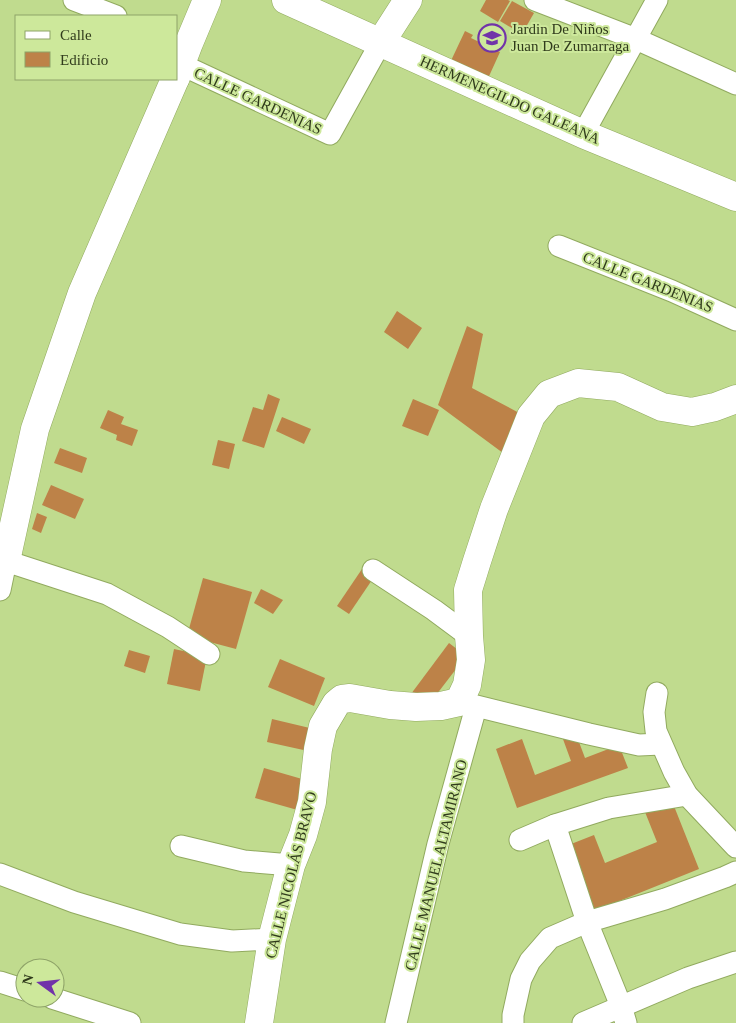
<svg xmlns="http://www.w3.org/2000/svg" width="736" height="1023" viewBox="0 0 736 1023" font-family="'Times New Roman',serif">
	<rect width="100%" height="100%" fill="#c0db8e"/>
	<g fill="#bd8248">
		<polygon points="486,0 508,0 510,1 498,22 480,11"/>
		<polygon points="512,1 534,13 522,34 500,21"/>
		<polygon points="465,31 473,35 471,38 500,52 485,85 448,67"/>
		<polygon points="397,311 422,328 408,349 384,332"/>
		<polygon points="467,326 483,334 472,388 523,415 503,453 438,405"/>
		<polygon points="268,394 280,399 264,448 242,441 253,407 263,410"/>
		<polygon points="413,399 439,410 428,436 402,426"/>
		<polygon points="108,410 124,417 121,424 138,430 132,446 116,440 117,435 100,428"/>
		<polygon points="282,417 311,429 304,444 276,431"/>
		<polygon points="218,440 235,444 229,469 212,465"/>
		<polygon points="60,448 87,458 82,473 54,463"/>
		<polygon points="51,485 84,499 75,519 42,505"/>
		<polygon points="37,513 47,517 41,533 32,529"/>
		<polygon points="362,569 374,577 349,614 337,606"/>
		<polygon points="203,578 252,592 236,649 187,636"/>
		<polygon points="261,589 283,600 273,614 254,603"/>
		<polygon points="449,643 466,656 430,703 408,698"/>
		<polygon points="174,649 207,656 200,691 167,684"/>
		<polygon points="129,650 150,656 145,673 124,666"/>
		<polygon points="280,659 325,678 314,706 268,687"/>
		<polygon points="272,719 314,729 308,751 267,742"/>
		<polygon points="560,731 576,734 585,758 619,745 628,768 517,808 496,749 522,739 535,775 571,761"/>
		<polygon points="264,768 309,781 301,811 255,798"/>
		<polygon points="670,796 699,869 592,912 566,846 594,835 605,863 657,842 643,807"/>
	</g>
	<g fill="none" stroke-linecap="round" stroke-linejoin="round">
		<g stroke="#91aa5f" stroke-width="23">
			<g id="minor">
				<polyline points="74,0 116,16"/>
				<polyline points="535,0 636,39 736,84"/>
				<polyline points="182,65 330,134 381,42"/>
				<polyline points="583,134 657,0"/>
				<polyline points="559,246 672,291 736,320"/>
				<polyline points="373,570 434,610 469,636"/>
				<polyline points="0,590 6,561 107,594 168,627 209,654"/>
				<polyline points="657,693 654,712 656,731 674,772 687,795 736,847"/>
				<polyline points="464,703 589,734 639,745 661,744"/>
				<polyline points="555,825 587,922 621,1006 626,1023"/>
				<polyline points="520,840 555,825 609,808 687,795"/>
				<polyline points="181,846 244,861 291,865"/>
				<polyline points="0,874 74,902 180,934 232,941 272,939"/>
				<polyline points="0,982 25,990"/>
				<polyline points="52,998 130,1023"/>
				<polyline points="396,1023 438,844 476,707"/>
				<polyline points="513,1023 513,1015 521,979 530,961 550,938 587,922 665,899 725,877 736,872"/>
				<polyline points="583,1023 688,978 736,962"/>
			</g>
		</g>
		<g stroke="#91aa5f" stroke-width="29">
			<g id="tertiary">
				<polyline points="286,0 583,134 736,197"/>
				<polyline points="381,42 408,0"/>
				<polyline points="176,77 189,43 207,0"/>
				<polyline points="0,560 6,561 35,429 82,293 175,79"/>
				<polyline points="259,1023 272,939 291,865 303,835 312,802 318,749 323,726 336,704 342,699 350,698 390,705 416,707 441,706 459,702 467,685 471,660 469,636 468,590 477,561 494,509 531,416 549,394 578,383 618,387 662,407 692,412 715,407 736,399"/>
			</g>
		</g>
		<use href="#minor" stroke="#fff" stroke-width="21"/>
		<use href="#tertiary" stroke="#fff" stroke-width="28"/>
	</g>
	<defs>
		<g id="school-ring" transform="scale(1.4375)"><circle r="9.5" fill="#cde89b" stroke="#7133a9" stroke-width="1.5"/><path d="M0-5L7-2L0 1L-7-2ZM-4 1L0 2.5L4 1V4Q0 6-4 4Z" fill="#7133a9"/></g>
	</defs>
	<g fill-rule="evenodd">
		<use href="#school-ring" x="492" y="38"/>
	</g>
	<g text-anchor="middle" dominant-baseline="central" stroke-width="4" stroke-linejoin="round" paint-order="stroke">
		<g font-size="15" fill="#303b1c" stroke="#cde89b" text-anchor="start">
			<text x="511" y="29">Jardin De Niños<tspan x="511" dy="17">Juan De Zumarraga</tspan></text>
		</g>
		<g font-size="15" fill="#303b1c" stroke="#cde89b">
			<text transform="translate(510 100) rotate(24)">HERMENEGILDO GALEANA</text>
			<text transform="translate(258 101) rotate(25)">CALLE GARDENIAS</text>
			<text transform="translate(648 282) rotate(22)">CALLE GARDENIAS</text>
			<text transform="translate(436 865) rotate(-76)">CALLE MANUEL ALTAMIRANO</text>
			<text transform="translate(291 875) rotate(-76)">CALLE NICOLÁS BRAVO</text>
		</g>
	</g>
	<rect x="15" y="15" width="162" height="65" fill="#cde89b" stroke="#8ea368"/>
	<rect x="25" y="31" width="25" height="8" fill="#ffffff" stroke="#8ea368"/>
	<text x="60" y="40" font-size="15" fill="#303b1c">Calle</text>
	<rect x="25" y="52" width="25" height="15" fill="#bd8248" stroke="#8ea368"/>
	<text x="60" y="65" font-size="15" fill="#303b1c">Edificio</text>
	<g transform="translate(40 983) rotate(285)"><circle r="24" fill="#cde89b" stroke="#8ea368"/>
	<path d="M0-4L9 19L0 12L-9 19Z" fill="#7133a9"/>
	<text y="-8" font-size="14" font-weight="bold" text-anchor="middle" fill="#303b1c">N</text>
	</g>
</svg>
